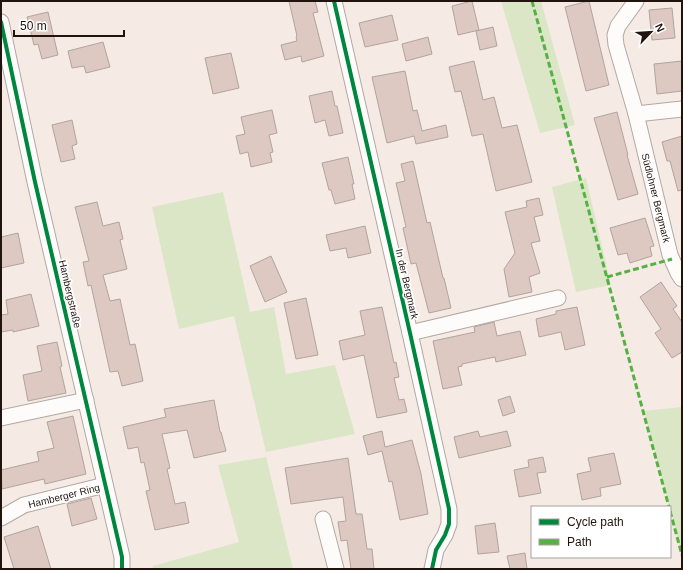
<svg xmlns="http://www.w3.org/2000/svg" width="683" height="570" viewBox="0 0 683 570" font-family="Arial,sans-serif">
	<rect width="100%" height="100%" fill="#f6eae4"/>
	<g fill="#dae6c5">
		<polygon points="501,1 541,1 575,125 540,133"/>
		<polygon points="586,178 611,285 576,292 552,187"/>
		<polygon points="223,192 250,312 274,307 286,374 335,365 355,434 266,452 234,316 179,329 152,207"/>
		<polygon points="682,407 682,557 670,507 669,507 644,411"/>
		<polygon points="266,457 293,569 153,569 153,566 239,542 218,465"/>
	</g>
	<g fill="#ddc8c2" stroke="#b0a49f">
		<polygon points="289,1 315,1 318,12 313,13 324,56 302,62 301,56 285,60 281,45 297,41 296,37 297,36"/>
		<polygon points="472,1 479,30 458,35 452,6"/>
		<polygon points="589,1 609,85 586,91 565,7"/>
		<polygon points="672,8 675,38 652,40 649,10"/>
		<polygon points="48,12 58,55 42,59 38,44 34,45 27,17"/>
		<polygon points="392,15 398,40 365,47 359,23"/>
		<polygon points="493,27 497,46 480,50 476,31"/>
		<polygon points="428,37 432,54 406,61 402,44"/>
		<polygon points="103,42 110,67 86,73 84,66 72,68 68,51"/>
		<polygon points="231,53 239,88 213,94 205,58"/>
		<polygon points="474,61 483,100 494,97 502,128 517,125 532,182 496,191 483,134 472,136 461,91 455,92 449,67"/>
		<polygon points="682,61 682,91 657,94 654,64"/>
		<polygon points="405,71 413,111 417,110 422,131 446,125 448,137 416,144 414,136 387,143 372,77"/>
		<polygon points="332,91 335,106 337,106 343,133 329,136 325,120 315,123 309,96"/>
		<polygon points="272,110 277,133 269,135 273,152 270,153 272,162 251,167 248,152 240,154 236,136 245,134 241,117"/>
		<polygon points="617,112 628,155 627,155 638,194 618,200 594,118"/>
		<polygon points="72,120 77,144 72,146 75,159 61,162 52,125"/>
		<polygon points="682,136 682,190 678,191 670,161 667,161 662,142"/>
		<polygon points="348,157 354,184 352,184 355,199 335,204 331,190 329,190 322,163"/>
		<polygon points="413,161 427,223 430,222 443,278 444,278 451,308 429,313 416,263 411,264 403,228 406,227 396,183 405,181 401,164"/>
		<polygon points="539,198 543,215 534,217 540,241 531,243 540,273 529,277 532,292 509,297 504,269 515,253 505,212 527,207 526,201"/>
		<polygon points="97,202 103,226 119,222 123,239 120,240 127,269 103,275 110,301 120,299 130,345 135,344 143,381 122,386 118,371 110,372 91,285 88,286 83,262 89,261 75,207"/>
		<polygon points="645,218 654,246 650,247 652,256 630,263 627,253 618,255 610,228"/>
		<polygon points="365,226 371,253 348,258 346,248 330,251 326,235"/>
		<polygon points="18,233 24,263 1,268 1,237"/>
		<polygon points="271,256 287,292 265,302 250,266"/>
		<polygon points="661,282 677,306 673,309 682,322 682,352 672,358 655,333 661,329 640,297"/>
		<polygon points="31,294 39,326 13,332 13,330 1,332 1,315 8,314 6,300"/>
		<polygon points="306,298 318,355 296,359 284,303"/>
		<polygon points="382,307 394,363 396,362 399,377 394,378 399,400 404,399 407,412 377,418 364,355 343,360 339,341 365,335 360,311"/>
		<polygon points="577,307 585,345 565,350 561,332 539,337 536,319 556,314 556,311"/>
		<polygon points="494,322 497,336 520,331 526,355 496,362 495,357 462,364 462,366 458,367 462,385 443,389 433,341 475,332 474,327"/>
		<polygon points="57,342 62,366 60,367 66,393 28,401 23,375 42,371 37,346"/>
		<polygon points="510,396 515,412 503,416 498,400"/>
		<polygon points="214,400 220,432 221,432 226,451 194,458 187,430 162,434 170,468 167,469 175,504 185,502 189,523 155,530 146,491 150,490 144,462 141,463 138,447 128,449 123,427 166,417 164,409"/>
		<polygon points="73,416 86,474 45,484 44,479 2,489 1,470 39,461 37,452 54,448 47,422"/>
		<polygon points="382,431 385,447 412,440 421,474 428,514 400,520 392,481 389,482 382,451 368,455 363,436"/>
		<polygon points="478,431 480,437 507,431 511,446 459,458 454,437"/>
		<polygon points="614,453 621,484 600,488 601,496 582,500 577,474 591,471 588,458"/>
		<polygon points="543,457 546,472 537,473 541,493 519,497 514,470 529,467 528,460"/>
		<polygon points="348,458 356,514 362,514 367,549 372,549 374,569 351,569 347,540 341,541 338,522 346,521 343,497 291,504 285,468"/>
		<polygon points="91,498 97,519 72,526 67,504"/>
		<polygon points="495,523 499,552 478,554 475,526"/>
		<polygon points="38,526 51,569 14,569 4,537"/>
		<polygon points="525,553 527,569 510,569 507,556"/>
	</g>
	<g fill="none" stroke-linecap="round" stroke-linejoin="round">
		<g stroke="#b3a8a2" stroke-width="17">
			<g id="street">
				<polyline points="334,1 410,333 449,509 449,524 445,535 436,550 432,569"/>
				<polyline points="636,1 618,26 615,35 616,45 636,114 670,255 678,273 682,279"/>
				<polyline points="1,22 35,182 122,557 122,569"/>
				<polyline points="636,114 682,109"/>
				<polyline points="410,333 558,298"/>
				<polyline points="1,418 86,400"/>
				<polyline points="1,518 24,505 105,485"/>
				<polyline points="323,519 336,569"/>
			</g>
		</g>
		<use href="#street" stroke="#fefcfb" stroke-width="15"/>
		<g stroke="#55b144" stroke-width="3" stroke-dasharray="6 3" stroke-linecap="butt">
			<polyline points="532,1 669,507"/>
			<polyline points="607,277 672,259"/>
			<polyline points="670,511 682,555"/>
		</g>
		<g stroke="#fff" stroke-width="6">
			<g id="cycleway">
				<polyline points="334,1 410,333 449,509 449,524 445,535 436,550 432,569"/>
				<polyline points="1,22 35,182 122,557 122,569"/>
			</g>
		</g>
		<use href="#cycleway" stroke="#00873e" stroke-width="4"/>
	</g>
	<g text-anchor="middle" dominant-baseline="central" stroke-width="3.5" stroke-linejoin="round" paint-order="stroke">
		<g font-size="10" fill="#21140e" stroke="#fff">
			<text transform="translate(656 198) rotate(76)">Südlohner Bergmark</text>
			<text transform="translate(407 284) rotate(77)">In der Bergmark</text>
			<text transform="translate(70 294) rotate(77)">Hambergstraße</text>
			<text transform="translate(64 496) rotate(-14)">Hamberger Ring</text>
		</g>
	</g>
	<rect width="683" height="570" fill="none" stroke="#21140e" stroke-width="4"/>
	<rect x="531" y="506" width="140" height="52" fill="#ffffff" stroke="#a6a19f"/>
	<rect x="539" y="519" width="20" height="6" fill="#00873e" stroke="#a6a19f"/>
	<text x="567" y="526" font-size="12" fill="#21140e">Cycle path</text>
	<rect x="539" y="539" width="20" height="6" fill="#55b144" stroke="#a6a19f"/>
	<text x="567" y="546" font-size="12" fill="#21140e">Path</text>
	<g transform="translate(651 32) rotate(65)" stroke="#ffffff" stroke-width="3" paint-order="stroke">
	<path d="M0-3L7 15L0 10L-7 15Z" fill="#21140e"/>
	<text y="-6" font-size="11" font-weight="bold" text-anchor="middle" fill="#21140e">N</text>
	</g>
	<path d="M14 30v6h110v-6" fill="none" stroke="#21140e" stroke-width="2"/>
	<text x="20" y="30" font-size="12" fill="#21140e" stroke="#ffffff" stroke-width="3" paint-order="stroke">50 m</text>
</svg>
